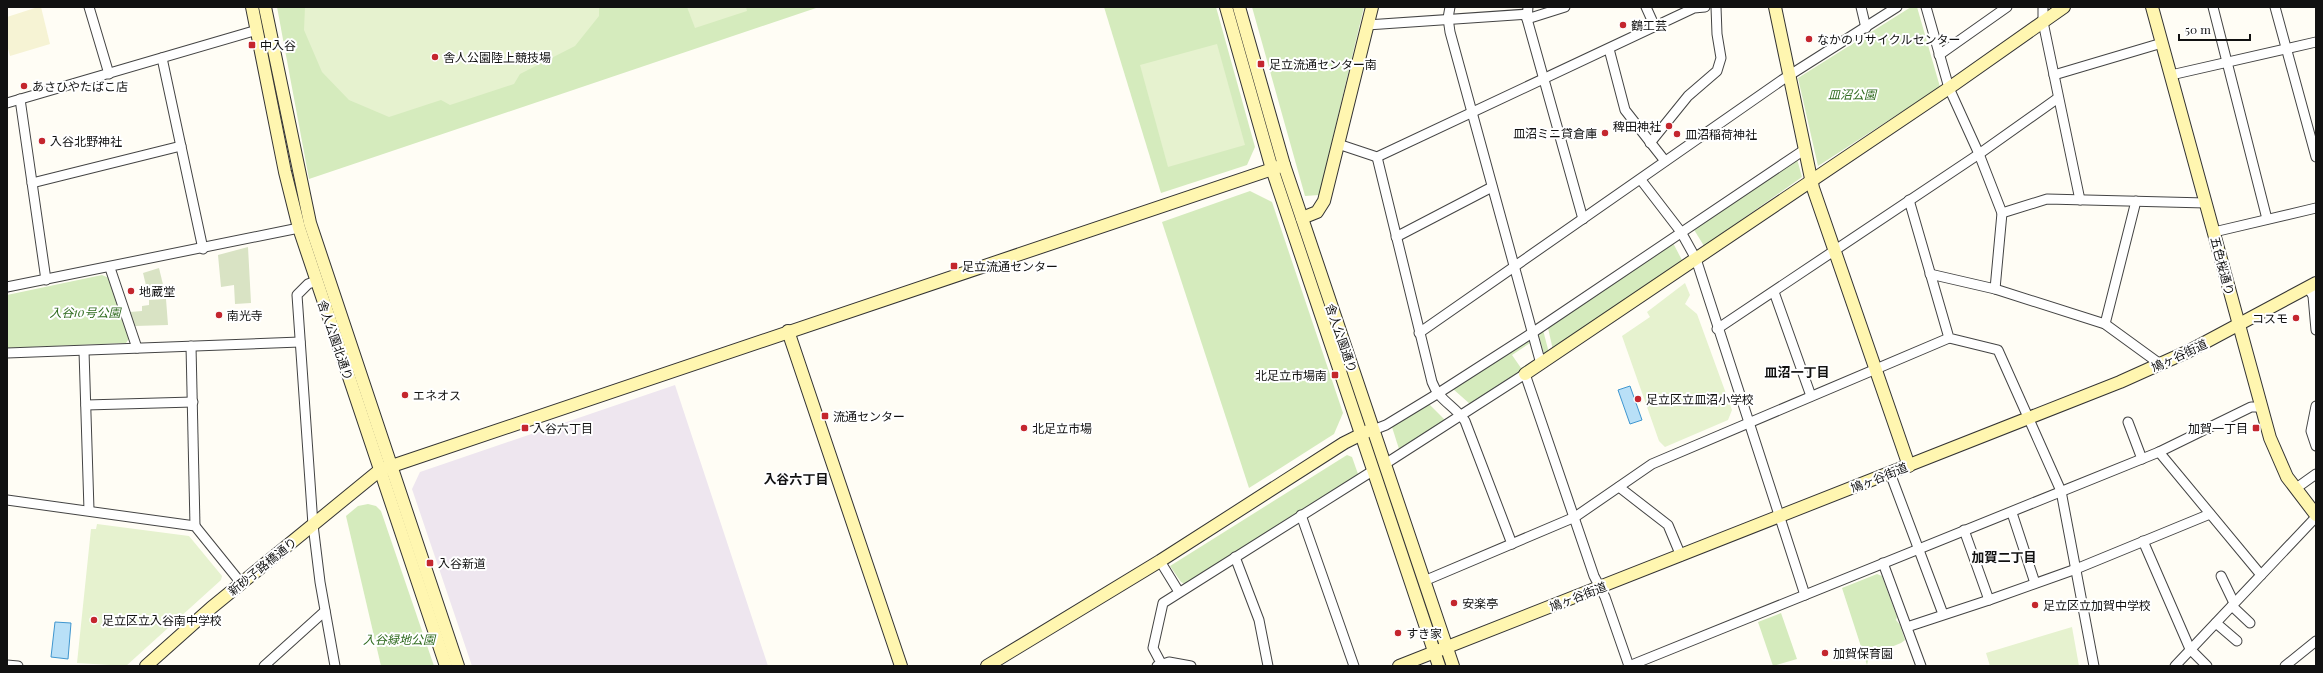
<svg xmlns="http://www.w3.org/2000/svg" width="2323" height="673" viewBox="0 0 2323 673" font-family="'Playfair Display','Noto Sans JP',serif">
	<rect width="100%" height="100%" fill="#fffdf5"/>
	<polygon fill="#eee6ef" points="675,385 768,666 472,666 412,489 420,472"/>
	<polygon fill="#f6f3d4" points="38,7 41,7 50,44 10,56 7,45 7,17"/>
	<g fill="#d5ebbd">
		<polygon points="277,7 819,7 309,179"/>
		<polygon points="1104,7 1216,7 1255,147 1247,165 1161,193"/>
		<polygon points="1252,7 1364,7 1319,195 1305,196"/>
		<polygon points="1911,7 1917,7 1940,87 1818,166 1798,78"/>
		<polygon points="1797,159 1802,177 1704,246 1693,228"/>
		<polygon points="1250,191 1272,202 1343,413 1334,434 1249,488 1162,222"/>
		<polygon points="1673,243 1683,262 1553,350 1548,328"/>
		<polygon points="102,275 109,278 130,337 126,343 7,348 7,295"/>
		<polygon points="1543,330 1549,353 1544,354 1539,336"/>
		<polygon points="1527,341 1530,343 1512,355 1521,368 1535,360 1536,362 1470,404 1453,389"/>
		<polygon points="1429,404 1445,420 1399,449 1392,427"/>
		<polygon points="1347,455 1352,457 1358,474 1185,584 1181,582 1170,566"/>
		<polygon points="368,504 376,506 381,511 434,666 381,666 346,516 358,506"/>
		<polygon points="1877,574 1882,576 1897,617 1896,620 1900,625 1905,640 1901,643 1869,656 1867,665 1842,588"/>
		<polygon points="1781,613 1797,659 1773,666 1758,622"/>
	</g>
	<g fill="#d9e3c4">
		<polygon points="248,247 251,303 235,304 234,285 221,287 218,255"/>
		<polygon points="159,268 166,297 149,298 143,273"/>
		<polygon points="166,299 168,325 135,326 130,312 142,311 142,306 149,305 149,300"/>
	</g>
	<g fill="#e6f2cf">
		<polygon points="305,7 599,7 599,16 575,46 520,74 514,84 450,105 441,100 389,117 349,100 322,72 304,30"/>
		<polygon points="687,7 746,7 747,11 695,28"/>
		<polygon points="1217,44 1245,145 1168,167 1140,65"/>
		<polygon points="1685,283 1690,295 1685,304 1697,314 1732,410 1728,420 1665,447 1659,441 1622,336 1650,317 1647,312"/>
		<polygon points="97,524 189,536 222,576 221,580 126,666 77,663 91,529 96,529"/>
		<polygon points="2072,627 2079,666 1990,666 1986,653"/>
	</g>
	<g fill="#b9e0f7" stroke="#3f96cf">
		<polygon points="1630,386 1642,420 1630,424 1618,390"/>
		<polygon points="55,622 71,623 68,659 51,657"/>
	</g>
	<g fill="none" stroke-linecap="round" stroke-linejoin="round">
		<g stroke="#444" stroke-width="11">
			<g id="street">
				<polyline points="89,7 109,74"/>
				<polyline points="1450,7 1448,18 1450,32 1541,364"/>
				<polyline points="1528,7 1527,19 1583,219"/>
				<polyline points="1646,7 1655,27"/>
				<polyline points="1861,7 1866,28"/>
				<polyline points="1926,7 1949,88 1979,154 2002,213 1995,289"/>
				<polyline points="2043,7 2043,22 2080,200"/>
				<polyline points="2213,7 2267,219"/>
				<polyline points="2275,7 2316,157"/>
				<polyline points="1527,19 1565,7"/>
				<polyline points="1367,25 1528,14"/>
				<polyline points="1609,49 1625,110 1665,161"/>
				<polyline points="1939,55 2007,7"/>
				<polyline points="162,58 203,249"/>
				<polyline points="2054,75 2162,43"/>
				<polyline points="2171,75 2316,42"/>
				<polyline points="20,99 46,280"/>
				<polyline points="7,103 257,30"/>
				<polyline points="1650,143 1688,96 1717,71 1721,58 1717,34 1716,7"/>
				<polyline points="1338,144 1377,157 1694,8 1705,7"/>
				<path d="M1377,157L1432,382C1439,401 1454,405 1465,421L1512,544"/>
				<polyline points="1641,180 1681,232 1696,259 1805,595"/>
				<polyline points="32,183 181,146"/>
				<polyline points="1909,200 1949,338 1998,350 2061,491 2094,666"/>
				<polyline points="2002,213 2047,199 2206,203"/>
				<polyline points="2214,232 2316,208"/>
				<polyline points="1396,237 1492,187"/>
				<polyline points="110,268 137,348"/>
				<polyline points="1930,274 1995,289 2105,324 2160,364"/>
				<polyline points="316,281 308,284 297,295 313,525 320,582 335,666"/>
				<polyline points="7,287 299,228"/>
				<polyline points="2308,287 2313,296 2316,330"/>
				<polyline points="1774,292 1811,396"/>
				<polyline points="2105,324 2136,201"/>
				<polyline points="1717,329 1979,154 2058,98"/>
				<polyline points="1419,333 1782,80 1897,7"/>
				<polyline points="191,346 195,526"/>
				<polyline points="84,351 89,510"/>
				<polyline points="7,353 300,342"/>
				<polyline points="86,405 193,402"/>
				<polyline points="2316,406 2311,431 2316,446"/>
				<polyline points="2128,422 2142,459"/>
				<polyline points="1373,430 1386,425 1437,394 1532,333 1804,150"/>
				<polyline points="2159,452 2261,575"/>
				<polyline points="1385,464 1525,374 1594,576 1605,597 1629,666"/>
				<polyline points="1890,473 1943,614"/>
				<polyline points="1619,487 1668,525 1681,556"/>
				<polyline points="2295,489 2316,474"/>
				<polyline points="7,500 195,526 241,583"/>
				<polyline points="2012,513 2035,583"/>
				<polyline points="1301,515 1354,666"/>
				<polyline points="1964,530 1989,600"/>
				<polyline points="2143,541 2190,649 2207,666"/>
				<polyline points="1235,557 1259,620 1268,666"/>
				<polyline points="1160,561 1179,592"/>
				<polyline points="1883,563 1921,666"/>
				<polyline points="2221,576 2234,603"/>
				<polyline points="1424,581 1575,517 1652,464 1949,338"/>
				<polyline points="2232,606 2250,623"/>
				<polyline points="2216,623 2237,641"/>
				<polyline points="1907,627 1989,600 2076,569 2210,514"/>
				<polyline points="1161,663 1153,648 1163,603 1374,470"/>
				<polyline points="7,665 18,666"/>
				<polyline points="264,666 325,611"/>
				<polyline points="1157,666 1169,662 1191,666"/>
				<polyline points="1629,666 2159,452 2251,407 2261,407"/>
				<polyline points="2175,666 2316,517"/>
				<polyline points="2285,666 2316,641"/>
			</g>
		</g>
		<g stroke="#333" stroke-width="14">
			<g id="secondary">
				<polyline points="252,7 285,172 299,228 446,666"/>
				<polyline points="265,7 310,223 458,666"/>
				<polyline points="1226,7 1272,169 1439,666"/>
				<polyline points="1239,7 1284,165 1453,666"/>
				<polyline points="1775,7 1813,188 1909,466"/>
				<polyline points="2152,7 2270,438 2287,477 2316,515"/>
				<polyline points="1302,218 1317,212 1324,201 1372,7"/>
				<polyline points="788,331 901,666"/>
				<polyline points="1525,374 1949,88 2064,7"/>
				<polyline points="146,666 211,608 380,470 1284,165"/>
				<polyline points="987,666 1160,561 1344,443 1368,431"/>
				<polyline points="1399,666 2120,382 2189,351 2316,283"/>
			</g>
		</g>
		<use href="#street" stroke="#fff" stroke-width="9"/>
		<use href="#secondary" stroke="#fff6b0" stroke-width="12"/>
	</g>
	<g fill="#c4262e" stroke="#fff" stroke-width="1.5">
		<circle cx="1623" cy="25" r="4"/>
		<circle cx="1809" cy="39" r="4"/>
		<rect x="248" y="41" width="8" height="8" rx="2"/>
		<circle cx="435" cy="57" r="4"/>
		<rect x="1257" y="60" width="8" height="8" rx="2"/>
		<circle cx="24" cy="86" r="4"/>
		<circle cx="1669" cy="126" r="4"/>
		<circle cx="1605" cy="133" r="4"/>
		<circle cx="1677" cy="134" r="4"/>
		<circle cx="42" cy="141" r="4"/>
		<rect x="950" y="262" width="8" height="8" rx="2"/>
		<circle cx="131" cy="291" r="4"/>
		<circle cx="219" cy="315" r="4"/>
		<circle cx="2296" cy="318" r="4"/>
		<rect x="1331" y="371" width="8" height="8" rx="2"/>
		<circle cx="405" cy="395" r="4"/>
		<circle cx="1638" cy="399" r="4"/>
		<rect x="821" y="412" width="8" height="8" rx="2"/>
		<rect x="521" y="424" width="8" height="8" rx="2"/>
		<circle cx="1024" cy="428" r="4"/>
		<rect x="2252" y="424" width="8" height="8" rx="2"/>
		<rect x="426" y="559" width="8" height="8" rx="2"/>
		<circle cx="1454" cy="603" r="4"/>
		<circle cx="2035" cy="605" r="4"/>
		<circle cx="94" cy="620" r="4"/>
		<circle cx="1398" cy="633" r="4"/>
		<circle cx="1825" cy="653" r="4"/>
	</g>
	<g text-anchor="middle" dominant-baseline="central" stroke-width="4" stroke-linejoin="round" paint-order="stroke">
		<g font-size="12" fill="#111" stroke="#fff" text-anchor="start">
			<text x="1631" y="25">鶴工芸</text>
			<text x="1817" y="39">なかのリサイクルセンター</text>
			<text x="260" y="45">中入谷</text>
			<text x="443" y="57">舎人公園陸上競技場</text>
			<text x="1269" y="64">足立流通センター南</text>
			<text x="32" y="86">あさひやたばこ店</text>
			<text x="1661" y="126" text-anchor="end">稗田神社</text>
			<text x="1597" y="133" text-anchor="end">皿沼ミニ貸倉庫</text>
			<text x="1685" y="134">皿沼稲荷神社</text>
			<text x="50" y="141">入谷北野神社</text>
			<text x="962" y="266">足立流通センター</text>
			<text x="139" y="291">地蔵堂</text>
			<text x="227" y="315">南光寺</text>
			<text x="2288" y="318" text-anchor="end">コスモ</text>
			<text x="1327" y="375" text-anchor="end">北足立市場南</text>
			<text x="413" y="395">エネオス</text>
			<text x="1646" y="399">足立区立皿沼小学校</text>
			<text x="833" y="416">流通センター</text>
			<text x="533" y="428">入谷六丁目</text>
			<text x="1032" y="428">北足立市場</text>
			<text x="2248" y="428" text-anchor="end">加賀一丁目</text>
			<text x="438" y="563">入谷新道</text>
			<text x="1462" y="603">安楽亭</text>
			<text x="2043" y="605">足立区立加賀中学校</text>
			<text x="102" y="620">足立区立入谷南中学校</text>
			<text x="1406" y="633">すき家</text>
			<text x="1833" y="653">加賀保育園</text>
		</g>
		<g font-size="12" font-style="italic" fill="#2f6b1f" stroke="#fff">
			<text x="1852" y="94">皿沼公園</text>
			<text x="85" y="312">入谷10号公園</text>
			<text x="399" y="639">入谷緑地公園</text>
		</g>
		<g font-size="12" fill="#111" stroke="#fff">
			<text transform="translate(2223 266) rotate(75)">五色桜通り</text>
			<text transform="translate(1342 338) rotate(71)">舎人公園通り</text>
			<text transform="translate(336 340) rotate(71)">舎人公園北通り</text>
			<text transform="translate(2179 355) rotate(-25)">鳩ヶ谷街道</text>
			<text transform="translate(1879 477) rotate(-22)">鳩ヶ谷街道</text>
			<text transform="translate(262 566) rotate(-39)">新砂子路橋通り</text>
			<text transform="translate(1578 596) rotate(-21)">鳩ヶ谷街道</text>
		</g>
		<g font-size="13" font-weight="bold" fill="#111" stroke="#fff">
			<text x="1797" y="371">皿沼一丁目</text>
			<text x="796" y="478">入谷六丁目</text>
			<text x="2004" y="556">加賀二丁目</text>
		</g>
	</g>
	<rect width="2323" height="673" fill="none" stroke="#111111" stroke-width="16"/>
	<path d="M2179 34v6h71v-6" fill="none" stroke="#111111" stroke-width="2"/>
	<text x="2185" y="34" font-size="12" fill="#111111" stroke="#ffffff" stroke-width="3" paint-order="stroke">50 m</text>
</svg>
